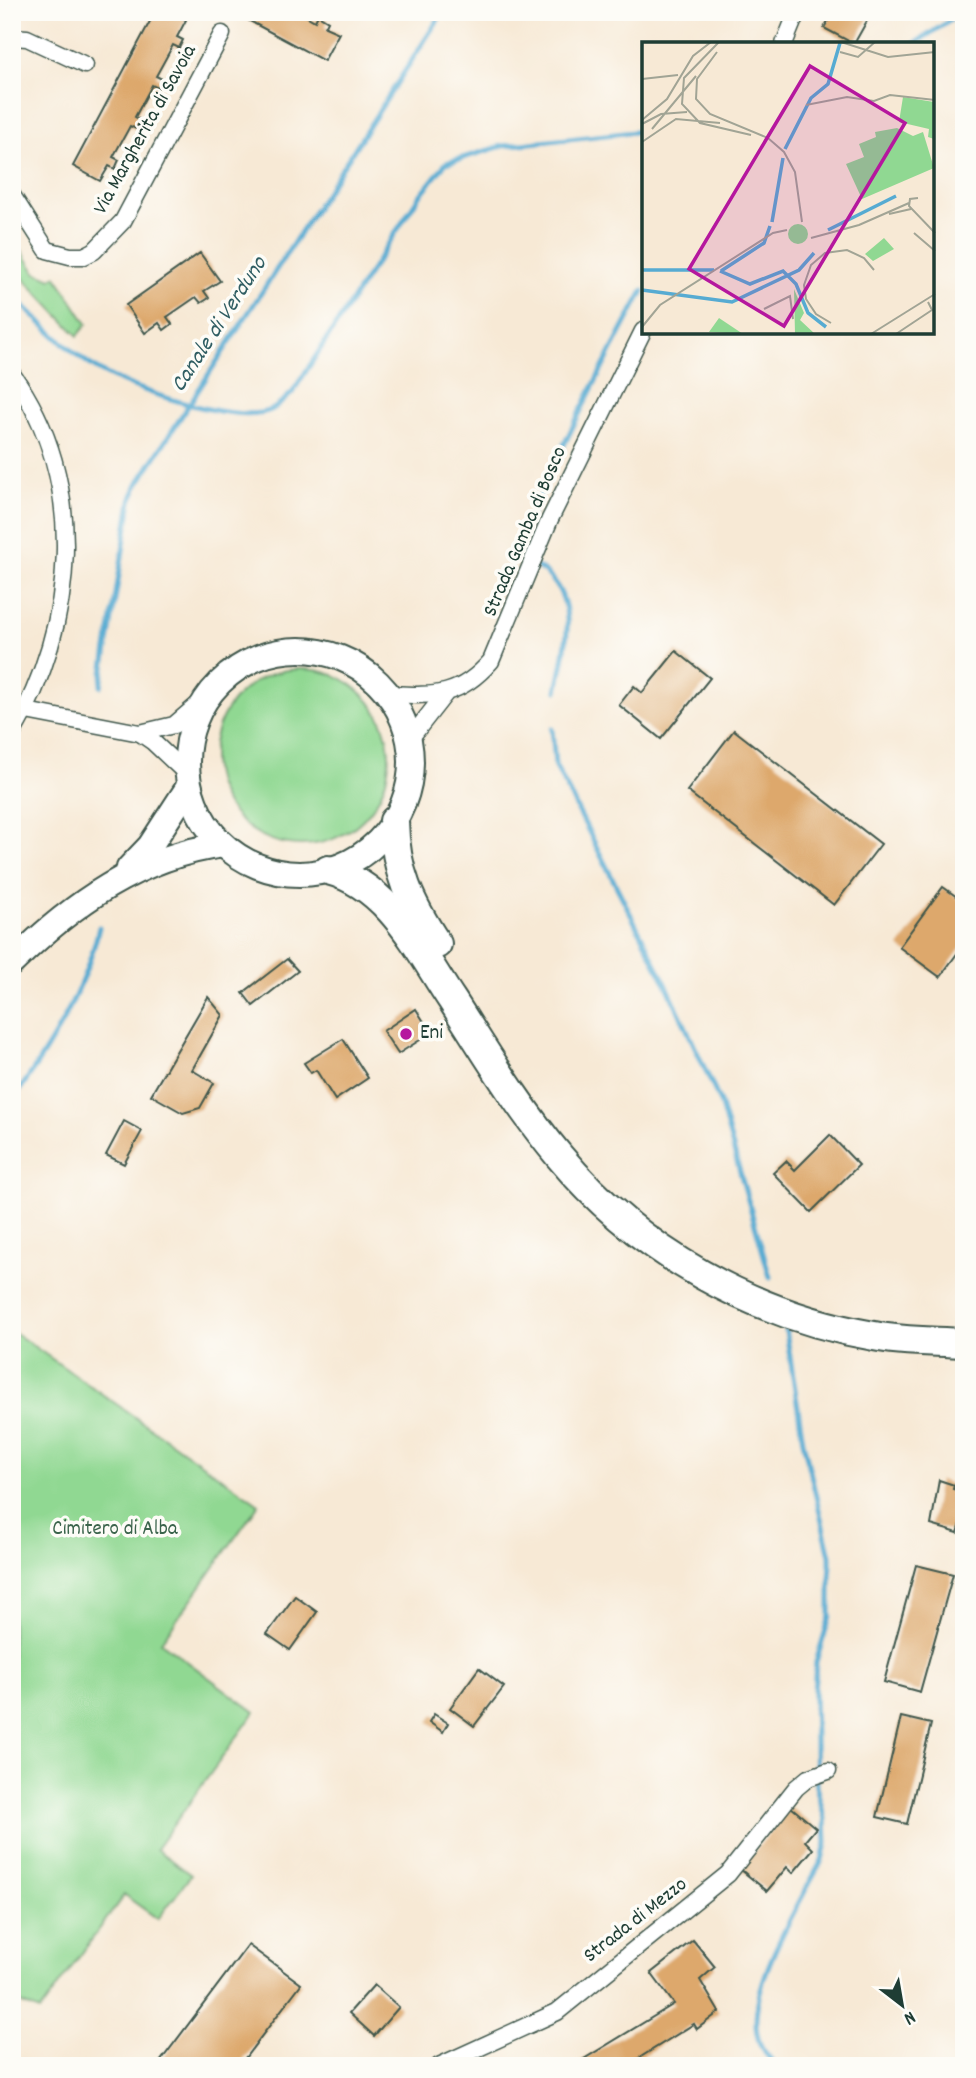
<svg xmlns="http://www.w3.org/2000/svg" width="976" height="2078" viewBox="0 0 976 2078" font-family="Dekko,sans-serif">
	<rect width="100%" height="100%" fill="#fdfcf7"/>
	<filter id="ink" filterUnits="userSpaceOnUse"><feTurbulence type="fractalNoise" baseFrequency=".0143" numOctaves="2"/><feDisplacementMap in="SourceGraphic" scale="14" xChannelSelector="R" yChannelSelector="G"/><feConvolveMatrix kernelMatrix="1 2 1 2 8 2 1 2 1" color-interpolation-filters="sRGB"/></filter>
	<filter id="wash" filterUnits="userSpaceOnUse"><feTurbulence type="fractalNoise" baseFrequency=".00686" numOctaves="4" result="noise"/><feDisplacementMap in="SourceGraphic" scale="28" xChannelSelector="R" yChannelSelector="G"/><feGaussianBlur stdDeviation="1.57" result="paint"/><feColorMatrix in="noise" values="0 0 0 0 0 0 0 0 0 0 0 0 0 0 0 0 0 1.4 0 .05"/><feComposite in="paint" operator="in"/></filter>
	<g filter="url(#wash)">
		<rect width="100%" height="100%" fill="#f7e9d5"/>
		<g fill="#90d892" stroke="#588a63" stroke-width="2">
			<polygon points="12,235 35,272 51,279 56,276 87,324 78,336 12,266"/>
			<circle cx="301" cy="757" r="88"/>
			<polygon points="12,1331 259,1504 161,1642 255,1712 156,1849 191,1875 158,1919 124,1895 40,2011 12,2000"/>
		</g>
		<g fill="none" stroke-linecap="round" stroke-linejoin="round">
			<g stroke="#56abd2" stroke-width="5">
				<polyline points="914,44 963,12"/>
				<path d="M12,295C39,320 65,349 97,369C129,389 235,425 271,410C278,407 286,398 292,393L418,198L446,163L502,146L643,131"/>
				<polyline points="101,686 131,501 137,485 443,12"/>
				<path d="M557,691C564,652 580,607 548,575C541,568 524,561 521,550C516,530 626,323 643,291"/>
				<polyline points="552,729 555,765 668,988 720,1102 770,1277"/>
				<path d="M12,1101C49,1049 85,990 99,927"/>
				<path d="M776,2066C771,2059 763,2052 760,2044C740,1995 800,1903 822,1860L826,1843L825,1819L816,1786L814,1692L816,1662L830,1616V1556L803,1441L786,1331"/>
			</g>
		</g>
		<g id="blocks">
			<g fill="#dda86c">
				<polygon points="155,12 172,12 186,20 177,37 183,40 179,48 173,45 156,76 162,79 158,88 152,85 135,117 140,120 136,129 130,126 113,157 119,160 115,169 109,166 100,181 73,166"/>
				<polygon points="233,12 299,12 315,21 318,15 328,21 325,27 339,33 324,61"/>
				<polygon points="833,12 872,12 854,44 824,28"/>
				<polygon points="200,253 220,281 204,291 209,298 201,303 196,297 167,317 172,324 164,330 159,323 145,333 126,305"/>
				<polygon points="676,651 710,678 661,739 619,705 634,686 642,693"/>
				<polygon points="734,730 881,844 834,905 687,791"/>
				<polygon points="943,887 964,902 964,944 940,977 899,947"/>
				<polygon points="287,959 298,971 253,1006 243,993"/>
				<polygon points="208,997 223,1015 192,1070 214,1083 200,1108 183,1113 151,1095"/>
				<polygon points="416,1009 431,1033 398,1054 383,1031"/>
				<polygon points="343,1039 368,1078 335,1100 316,1070 311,1073 304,1063"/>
				<polygon points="124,1121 142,1131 124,1164 106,1155"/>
				<polygon points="830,1135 859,1165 811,1212 773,1173 786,1161 795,1170"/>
				<polygon points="939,1480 954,1485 953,1489 964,1492 964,1514 958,1533 931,1525"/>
				<polygon points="916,1565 953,1574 920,1692 884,1682"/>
				<polygon points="295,1596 317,1612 290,1650 267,1634"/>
				<polygon points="479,1668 504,1687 474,1726 450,1708"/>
				<polygon points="434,1714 448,1723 443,1732 429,1722"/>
				<polygon points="901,1717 931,1724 907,1824 877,1817"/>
				<polygon points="791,1807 816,1828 805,1841 813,1849 793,1873 787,1867 767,1891 740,1869"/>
				<polygon points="693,1940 715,1967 700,1980 719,2012 697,2029 694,2024 626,2066 582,2066 579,2062 674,2004 651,1973"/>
				<polygon points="248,1945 301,1984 239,2066 157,2066"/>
				<polygon points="374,1985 399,2007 374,2036 349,2013"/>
			</g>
		</g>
	</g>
	<g filter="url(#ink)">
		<use href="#blocks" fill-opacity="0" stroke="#3f574c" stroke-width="2"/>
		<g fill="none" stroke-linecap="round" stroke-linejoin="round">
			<g stroke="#3f574c" stroke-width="19">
				<g id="street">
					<polyline points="12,37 27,38 85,65"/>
					<polyline points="784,44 797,12"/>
					<polyline points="12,195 47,250 70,256 84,256 94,251 123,221 222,34"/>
					<path d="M12,374C89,481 76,625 12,734"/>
					<path d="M389,694C434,696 459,698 491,661L550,519L643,331"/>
					<polyline points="26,711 140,733 174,725 209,695"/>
					<polyline points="140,733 153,742 188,775"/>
					<polyline points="409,740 445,694"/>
					<polyline points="439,2066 557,2012 728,1874 796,1788 808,1778 828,1771"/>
				</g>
			</g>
			<g stroke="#3f574c" stroke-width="28">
				<g id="primary">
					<circle cx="299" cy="762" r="112"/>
					<polyline points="129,868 150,846 189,786"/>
					<path d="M12,963C72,904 139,856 223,845"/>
				</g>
			</g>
			<g stroke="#3f574c" stroke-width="32">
				<g id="highway">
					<path d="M394,821C395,871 410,903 437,944"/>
					<path d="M328,870C390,886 419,951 452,1000C486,1053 519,1108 560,1157C639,1252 753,1315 874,1336C903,1342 934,1341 964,1343"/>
				</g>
			</g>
			<use href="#street" stroke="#fff" stroke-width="16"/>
			<use href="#primary" stroke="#fff" stroke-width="24"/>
			<use href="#highway" stroke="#fff" stroke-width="28"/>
		</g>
	</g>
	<circle fill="#b5179e" stroke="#fdfcf7" stroke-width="2.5" cx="406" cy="1034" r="7"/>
	<g text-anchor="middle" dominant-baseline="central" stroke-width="7" stroke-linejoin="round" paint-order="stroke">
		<g font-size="21" fill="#1f3d34" stroke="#fdfcf7">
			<text transform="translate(146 130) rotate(-61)">Via Margherita di Savoia</text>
			<text transform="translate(526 532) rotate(-67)">Strada Gamba di Bosco</text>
			<text transform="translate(636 1921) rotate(-38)">Strada di Mezzo</text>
		</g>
		<g font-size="21" fill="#1f3d34" stroke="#fdfcf7" text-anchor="start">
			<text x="420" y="1034">Eni</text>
		</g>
		<g font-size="21" fill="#3b644c" stroke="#fdfcf7">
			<text x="115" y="1530">Cimitero di Alba</text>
		</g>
		<g font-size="23" font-style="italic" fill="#305e63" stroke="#fdfcf7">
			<text transform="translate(220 325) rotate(-57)">Canale di Verduno</text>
		</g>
	</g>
	<g transform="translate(642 42)">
		<rect width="292" height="292" fill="#f7e9d5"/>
		<path d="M261,55L292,60V97L286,95L287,87L257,80ZM255,86L271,94L281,90L292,126L220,157L204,122L222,115L217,102L234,95L233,90ZM146 192a10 10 0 1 1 20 0a10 10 0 1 1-20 0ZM242,196L252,207L231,219L223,212ZM152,247L162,271L158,278L173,292H153ZM77,276L101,292L67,290Z" fill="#90d892"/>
		<path fill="none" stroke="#56abd2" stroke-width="3.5" d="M143,107L169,56L186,42L198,1M130,180L141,116M186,188L254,154M0,228H72M78,229L108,242L141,229L154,242L166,271L184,285M79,229L122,201L128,184M0,248L90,260L157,228L172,211"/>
		<path fill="none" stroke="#a1a495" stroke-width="2" d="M77,0L42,36L40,62L58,81L109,93M199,0L246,15L293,10M75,10L55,37L54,57L68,72L126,96L142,110L153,130L160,180M198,10L216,15L233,0M0,37L36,33M164,63L205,55L232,59L248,53L293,58M0,78L25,57L51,14L69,0M0,82L19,72L45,70M10,87L54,34M0,100L34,77L78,81M276,156L268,157L267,164L293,191M247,172L269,167M272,191L293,209M169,196L217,183L267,161M122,267L148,254L151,277M189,281L174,272L164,257L162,243L169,223L183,211L205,208L222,216L232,228M0,285L18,263L131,191L145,188M229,292L293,252M254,292L290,268L286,260"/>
		<path fill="#b5179e" fill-opacity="0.15" stroke="#b5179e" stroke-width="3.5" d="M168,24L263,81L142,284L47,227Z"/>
		<rect width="292" height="292" fill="none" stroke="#1f3d34" stroke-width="3.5"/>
	</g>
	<rect width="976" height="2078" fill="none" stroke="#fdfcf7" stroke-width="42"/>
	<g transform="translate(902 2005) rotate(149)" stroke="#fdfcf7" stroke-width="5" paint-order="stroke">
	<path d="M0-5L12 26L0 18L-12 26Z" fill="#1f3d34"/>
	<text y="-10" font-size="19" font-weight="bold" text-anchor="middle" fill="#1f3d34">N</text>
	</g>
</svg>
